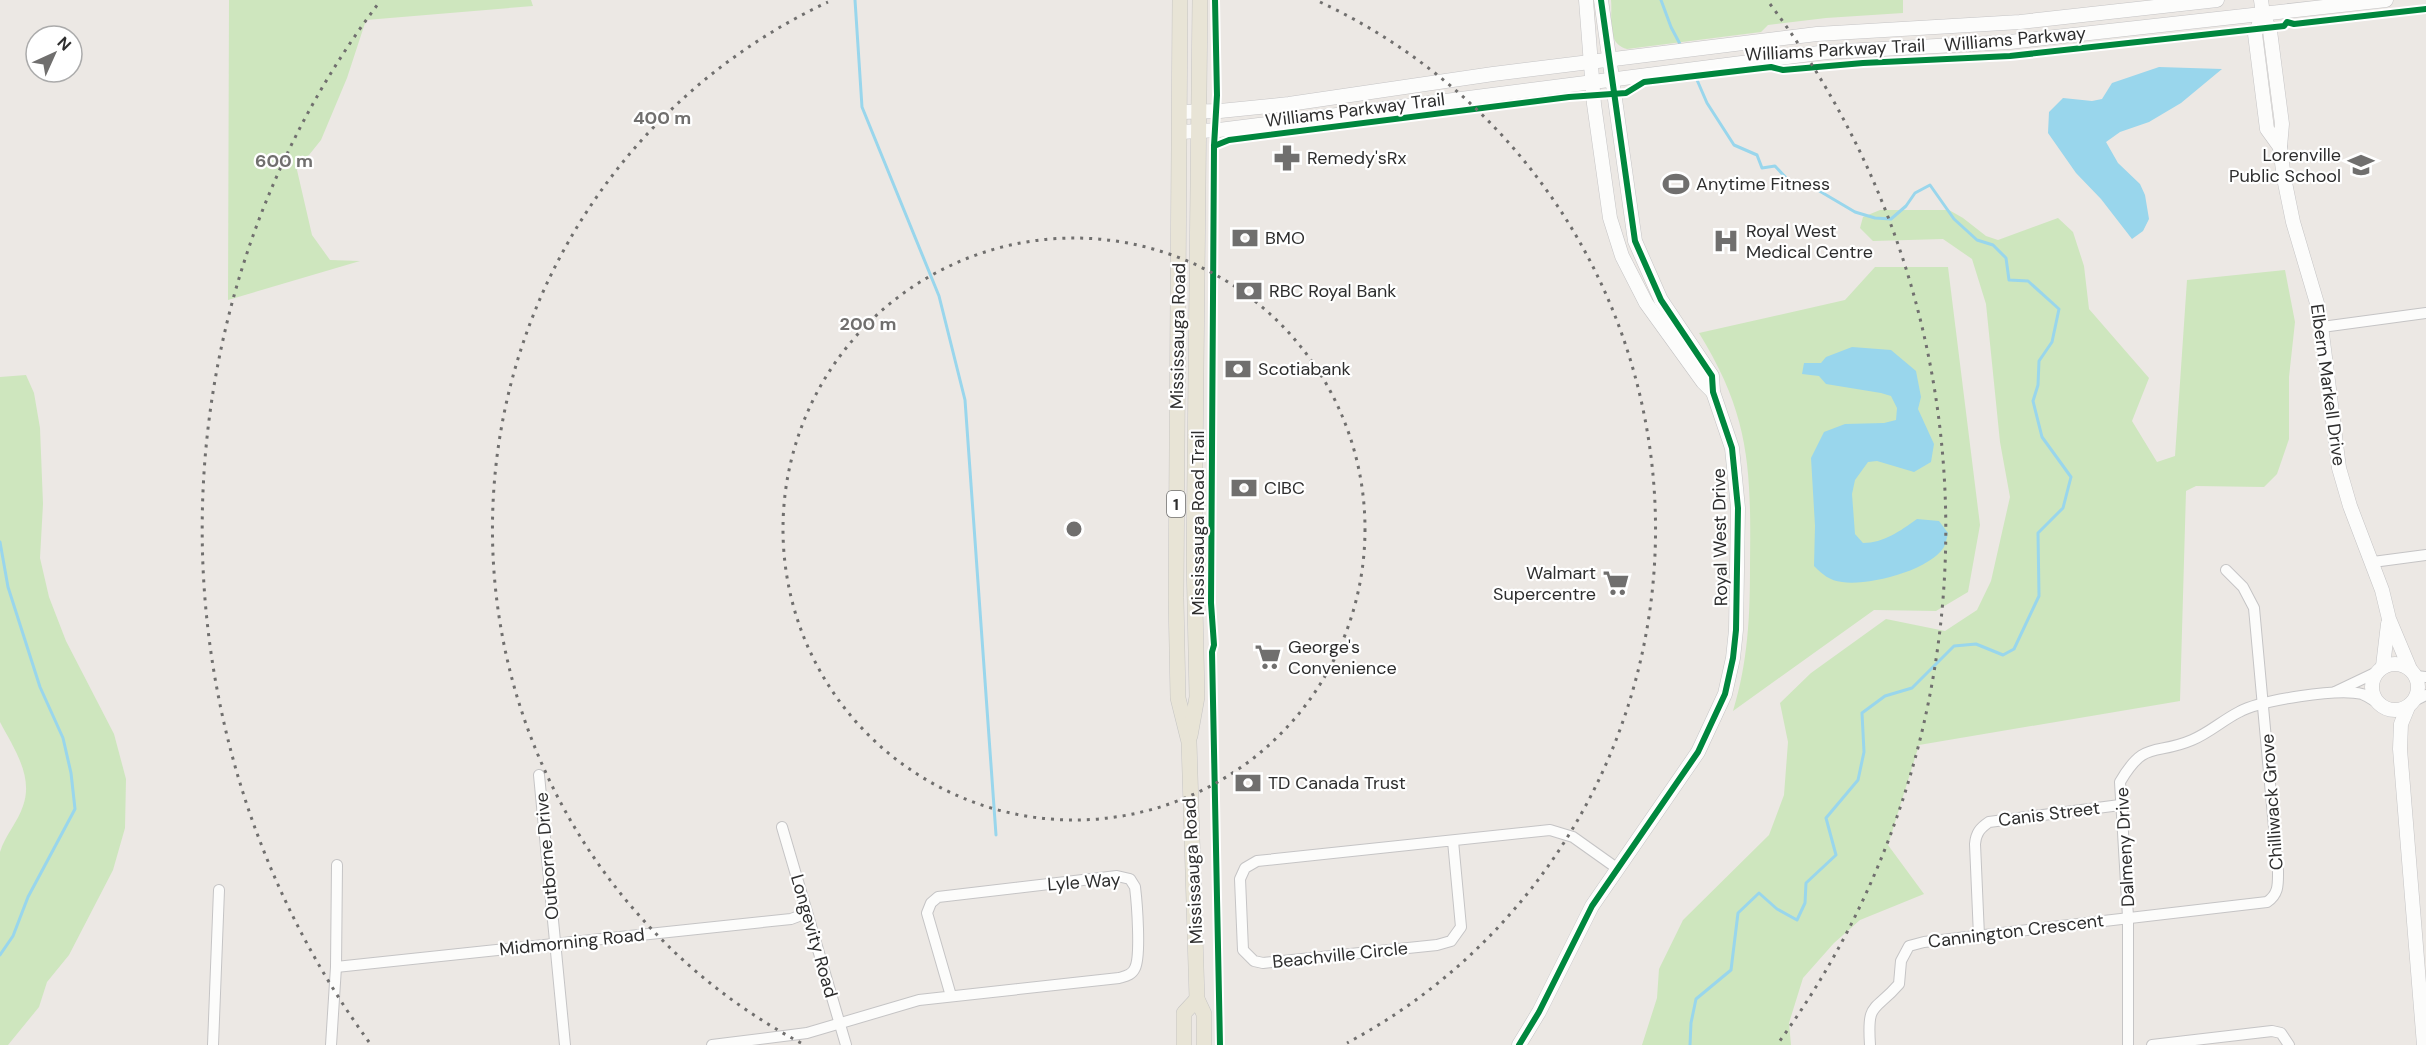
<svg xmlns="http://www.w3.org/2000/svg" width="2426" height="1045" viewBox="0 0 2426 1045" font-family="'DM Sans',sans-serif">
	<rect width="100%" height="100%" fill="#ece8e4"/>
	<g fill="#cee6be">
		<polygon points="229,0 531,0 533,6 366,20 347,78 321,140 297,170 312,235 330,260 360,261 228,300"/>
		<path d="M1611,0H1903V13L1826,18L1768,25L1761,32L1627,49C1605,43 1613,18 1611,0Z"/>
		<polygon points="1880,210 1949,210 1963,218 1986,236 1998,240 2058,218 2073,232 2084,266 2089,309 2149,378 2132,421 2157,462 2175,456 2187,280 2285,270 2295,322 2289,377 2289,439 2277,474 2264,487 2196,486 2186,491 2180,701 1919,745 1888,845 1924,894 1860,920 1834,943 1803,978 1789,1023 1791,1045 1642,1045 1657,998 1659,969 1683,920 1769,835 1784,795 1788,742 1780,703 1811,673 1886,619 1945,631 1977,610 1991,581 2010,497 2000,442 1986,304 1972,259 1943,239 1873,241 1860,228 1863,217"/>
		<path d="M1875,267H1948L1980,525L1968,592L1936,611L1874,610L1733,711C1748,662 1750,616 1750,566C1751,471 1751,417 1699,333L1845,300Z"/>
		<path d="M26,375L34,393L40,428L43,504L40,558L49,597L66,641L114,734L126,779L125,828L113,870L69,955L47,982L39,1007L8,1045H0V852C5,835 18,822 23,806C34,776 13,747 0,722V377Z"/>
	</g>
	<g fill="#99d6ec">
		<polygon points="2159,67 2222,69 2181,103 2149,122 2120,132 2106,142 2118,163 2140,184 2145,195 2149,219 2143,231 2132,239 2101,199 2076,173 2048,133 2049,112 2063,98 2092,101 2102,99 2112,83"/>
		<path d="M1852,347L1891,350L1916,371L1921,397L1918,409L1934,444L1931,462L1914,472L1877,461L1868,462L1855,480L1852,494L1855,534L1863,543C1884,543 1900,531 1917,519L1939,521L1948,533C1947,537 1946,543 1944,547C1929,571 1868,586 1842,582C1830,581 1822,574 1814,566L1815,526L1811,458L1824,432L1845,424L1884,423L1896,420L1897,408L1891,396L1881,393L1826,384L1819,376L1802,374L1804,363H1821L1826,357Z"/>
	</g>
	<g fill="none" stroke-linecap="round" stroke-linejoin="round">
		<g stroke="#99d6ec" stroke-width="3">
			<polyline points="855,0 862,107 939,296 965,400 996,835"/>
			<polyline points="1661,0 1671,27 1681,46"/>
			<polyline points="0,542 8,587 40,687 63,738 71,773 75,809 28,897 13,936 0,955"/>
			<polyline points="1690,1045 1691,1023 1696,999 1731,970 1738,913 1759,893 1777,909 1797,920 1805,903 1806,883 1836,855 1826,818 1858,780 1864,752 1862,713 1885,696 1912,688 1954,646 1976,644 2003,655 2014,649 2039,596 2038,533 2063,508 2071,477 2042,437 2033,401 2038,385 2039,361 2052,342 2059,309 2028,281 2009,280 2006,258 1993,245 1977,240 1954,219 1930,185 1915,193 1906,206 1891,219 1875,218 1855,212 1811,186 1789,181 1775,166 1762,168 1757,155 1734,145 1707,103 1694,73"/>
		</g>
		<g stroke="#c5c4c5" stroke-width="12">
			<g id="street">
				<polyline points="2322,327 2426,313"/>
				<polyline points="2373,562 2426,555"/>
				<polyline points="2416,676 2426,677"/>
				<polyline points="2335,692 2377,672"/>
				<polyline points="2414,701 2426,695"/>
				<polyline points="539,775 565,1045"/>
				<polyline points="782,827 846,1045"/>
				<polyline points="1453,841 1461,927 1451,941 1437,945 1263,963 1254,961 1243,950 1240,879 1245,868 1257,861 1550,830 1573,837 1618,869"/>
				<path d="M1979,936L1975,844C1976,833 1980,828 1989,822L2120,805"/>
				<polyline points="336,967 791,919 807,913"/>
				<polyline points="213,1045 219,890"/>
				<polyline points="331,1045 336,967 337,865"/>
				<path d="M712,1045L807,1033L919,1000L1119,978C1126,976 1132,975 1135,968C1141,956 1137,903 1135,887L1130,879L1117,876L938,897L931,903L927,913L951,996"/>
				<path d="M1870,1045C1867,1001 1874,1013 1899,984L1901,961L1909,946L1924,942L2267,902C2279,894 2278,884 2278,871L2254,608L2243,587L2226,570"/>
				<path d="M2128,1045V917L2120,782C2145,739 2155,756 2192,740C2209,733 2223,720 2239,712C2261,700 2338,688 2362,694C2367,696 2373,700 2378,703"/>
				<polyline points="2152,1045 2272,1031 2281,1033 2289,1045"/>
			</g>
		</g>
		<g stroke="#c5c4c5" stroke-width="15">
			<g id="secondary">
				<polyline points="1586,0 1594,104 1610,218 1622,256 1646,303 1703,382 1713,392"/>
				<polyline points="2261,0 2263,14 2270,31 2282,124 2280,147 2284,178 2293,222 2319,310 2339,468 2350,506 2382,590 2389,619 2410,669"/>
				<polyline points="2263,14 2255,34 2267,129 2280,147"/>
				<polyline points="1180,112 1220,111 1289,104 1493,74 1817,34 2020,22 2217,0"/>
				<polyline points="1180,132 1219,130 1827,52 2010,42 2386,0"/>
				<circle cx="2395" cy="687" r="23"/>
				<polyline points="2383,666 2388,624"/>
				<polyline points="2408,707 2401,724 2400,749 2424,1045"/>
				<polyline points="1519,1045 1539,1012 1592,906 1698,752 1725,694 1733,658 1736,630 1738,508 1732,448 1713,392 1712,376 1661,300 1635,241 1601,0"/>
			</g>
		</g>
		<g stroke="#c6c5c4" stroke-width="16">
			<g id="primary">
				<polyline points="1180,0 1176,598 1178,698 1189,742 1197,999 1204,1014 1204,1045"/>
				<polyline points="1190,736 1197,697 1194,558 1200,0"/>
				<polyline points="1184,1045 1184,1013 1197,999"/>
			</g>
		</g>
		<use href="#street" stroke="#fcfcfb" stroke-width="10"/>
		<use href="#secondary" stroke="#fcfcfb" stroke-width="14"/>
		<use href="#primary" stroke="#e8e4d6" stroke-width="15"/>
		<g stroke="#fff" stroke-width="10">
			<g id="cycleway">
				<polyline points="1215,0 1217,95 1214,146 1211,603 1214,645 1212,652 1220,1045"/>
				<polyline points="1214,146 1229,140 1569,97 1626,93 1644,82 1771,67 1783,70 1863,63 2010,56 2284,26 2287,22 2294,24 2426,9"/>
				<polyline points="1519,1045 1539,1012 1592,906 1698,752 1725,694 1733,658 1736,630 1738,508 1732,448 1713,392 1712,376 1661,300 1635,241 1601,0"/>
			</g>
		</g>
		<use href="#cycleway" stroke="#00873e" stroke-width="6"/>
	</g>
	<g fill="none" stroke="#706f6e" stroke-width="3" stroke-dasharray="3 6">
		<circle cx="1074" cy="529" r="291"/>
		<path d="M801 1043A582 582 0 0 1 828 2M1320 2A582 582 0 0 1 1347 1043"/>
		<path d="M369 1042A872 872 0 0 1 378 4M1770 4A872 872 0 0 1 1779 1042"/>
	</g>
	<defs>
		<g id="pharmacy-bare" transform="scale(2.07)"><path d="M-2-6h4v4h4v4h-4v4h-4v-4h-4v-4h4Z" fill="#706f6e" stroke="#fff" stroke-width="2.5" paint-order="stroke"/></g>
		<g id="school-bare" transform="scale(2.07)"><path d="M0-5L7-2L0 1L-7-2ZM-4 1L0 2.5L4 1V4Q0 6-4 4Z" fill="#706f6e" stroke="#fff" stroke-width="2.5" paint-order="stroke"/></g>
		<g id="stadium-bare" transform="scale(2.07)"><path d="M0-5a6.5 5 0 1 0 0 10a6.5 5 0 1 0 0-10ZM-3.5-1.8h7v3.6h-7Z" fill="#706f6e" stroke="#fff" stroke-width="2.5" paint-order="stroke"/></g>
		<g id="bank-bare" transform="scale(2.07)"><path d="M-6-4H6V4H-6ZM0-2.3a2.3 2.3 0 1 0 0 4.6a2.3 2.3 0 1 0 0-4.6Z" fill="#706f6e" stroke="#fff" stroke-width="2.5" paint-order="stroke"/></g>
		<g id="hospital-bare" transform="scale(2.07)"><path d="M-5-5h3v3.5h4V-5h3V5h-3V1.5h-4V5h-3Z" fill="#706f6e" stroke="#fff" stroke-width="2.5" paint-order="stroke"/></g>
		<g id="supermarket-bare" transform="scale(2.07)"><path d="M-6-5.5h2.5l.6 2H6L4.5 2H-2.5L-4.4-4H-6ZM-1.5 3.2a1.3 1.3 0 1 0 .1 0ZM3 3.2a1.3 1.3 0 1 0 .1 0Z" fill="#706f6e" stroke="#fff" stroke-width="2.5" paint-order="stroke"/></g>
	</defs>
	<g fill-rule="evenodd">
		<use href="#pharmacy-bare" x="1287" y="158"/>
		<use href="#school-bare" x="2361" y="165"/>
		<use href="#stadium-bare" x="1676" y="184"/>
		<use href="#bank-bare" x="1245" y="238"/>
		<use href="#hospital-bare" x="1726" y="241"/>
		<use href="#bank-bare" x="1249" y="291"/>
		<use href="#bank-bare" x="1238" y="369"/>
		<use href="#bank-bare" x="1244" y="488"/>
		<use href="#supermarket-bare" x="1616" y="583"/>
		<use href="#supermarket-bare" x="1268" y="657"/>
		<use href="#bank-bare" x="1248" y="783"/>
	</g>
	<g text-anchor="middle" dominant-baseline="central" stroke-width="4.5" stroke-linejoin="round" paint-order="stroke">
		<rect fill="#fff" stroke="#6d6d6d" stroke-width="1.5" x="1167" y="491" width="18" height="26" rx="4.5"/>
		<g font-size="16" font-weight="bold" fill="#2e2e2e">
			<text x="1176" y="504">1</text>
		</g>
		<g font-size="18" fill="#2e2e2e" stroke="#fff">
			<text transform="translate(2015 39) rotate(-5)">Williams Parkway</text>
			<text transform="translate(1835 50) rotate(-3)">Williams Parkway Trail</text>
			<text transform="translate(1355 110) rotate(-7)">Williams Parkway Trail</text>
			<text transform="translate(1178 336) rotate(-89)">Mississauga Road</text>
			<text transform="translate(2328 385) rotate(82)">Elbern Markell Drive</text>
			<text transform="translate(1198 523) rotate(-90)">Mississauga Road Trail</text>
			<text transform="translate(1720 537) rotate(-91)">Royal West Drive</text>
			<text transform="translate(2272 802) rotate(-94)">Chilliwack Grove</text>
			<text transform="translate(2049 814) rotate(-7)">Canis Street</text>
			<text transform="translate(2125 847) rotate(-93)">Dalmeny Drive</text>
			<text transform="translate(547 856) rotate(-95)">Outborne Drive</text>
			<text transform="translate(1193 871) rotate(-93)">Mississauga Road</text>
			<text transform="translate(1084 882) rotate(-4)">Lyle Way</text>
			<text transform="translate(2016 931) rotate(-7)">Cannington Crescent</text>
			<text transform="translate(814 936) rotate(74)">Longevity Road</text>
			<text transform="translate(572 942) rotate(-6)">Midmorning Road</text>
			<text transform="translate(1340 955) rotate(-6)">Beachville Circle</text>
		</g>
		<g font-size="18" fill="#2e2e2e" stroke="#fff" text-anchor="start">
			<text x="2341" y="155" text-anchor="end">Lorenville<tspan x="2341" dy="21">Public School</tspan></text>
			<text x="1307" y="158">Remedy'sRx</text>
			<text x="1696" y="184">Anytime Fitness</text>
			<text x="1746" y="231">Royal West<tspan x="1746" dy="21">Medical Centre</tspan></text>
			<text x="1265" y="238">BMO</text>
			<text x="1269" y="291">RBC Royal Bank</text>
			<text x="1258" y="369">Scotiabank</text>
			<text x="1264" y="488">CIBC</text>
			<text x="1596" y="573" text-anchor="end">Walmart<tspan x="1596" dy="21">Supercentre</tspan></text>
			<text x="1288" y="647">George's<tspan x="1288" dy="21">Convenience</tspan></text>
			<text x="1268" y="783">TD Canada Trust</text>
		</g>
	</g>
	<circle cx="1074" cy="529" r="9" fill="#706f6e" stroke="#fff" stroke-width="3"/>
	<g font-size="18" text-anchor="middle" font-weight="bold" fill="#706f6e" stroke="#fff" stroke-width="4.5" stroke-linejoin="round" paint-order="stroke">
		<text x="662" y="124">400 m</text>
		<text x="284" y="167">600 m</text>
		<text x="868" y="330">200 m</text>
	</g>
	<g transform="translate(54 54) rotate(45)"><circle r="28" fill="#ffffff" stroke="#ababab" stroke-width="1.5"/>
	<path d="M0-4.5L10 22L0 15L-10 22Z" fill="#706f6e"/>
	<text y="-9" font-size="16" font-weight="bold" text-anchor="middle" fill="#2e2e2e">N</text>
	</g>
</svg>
